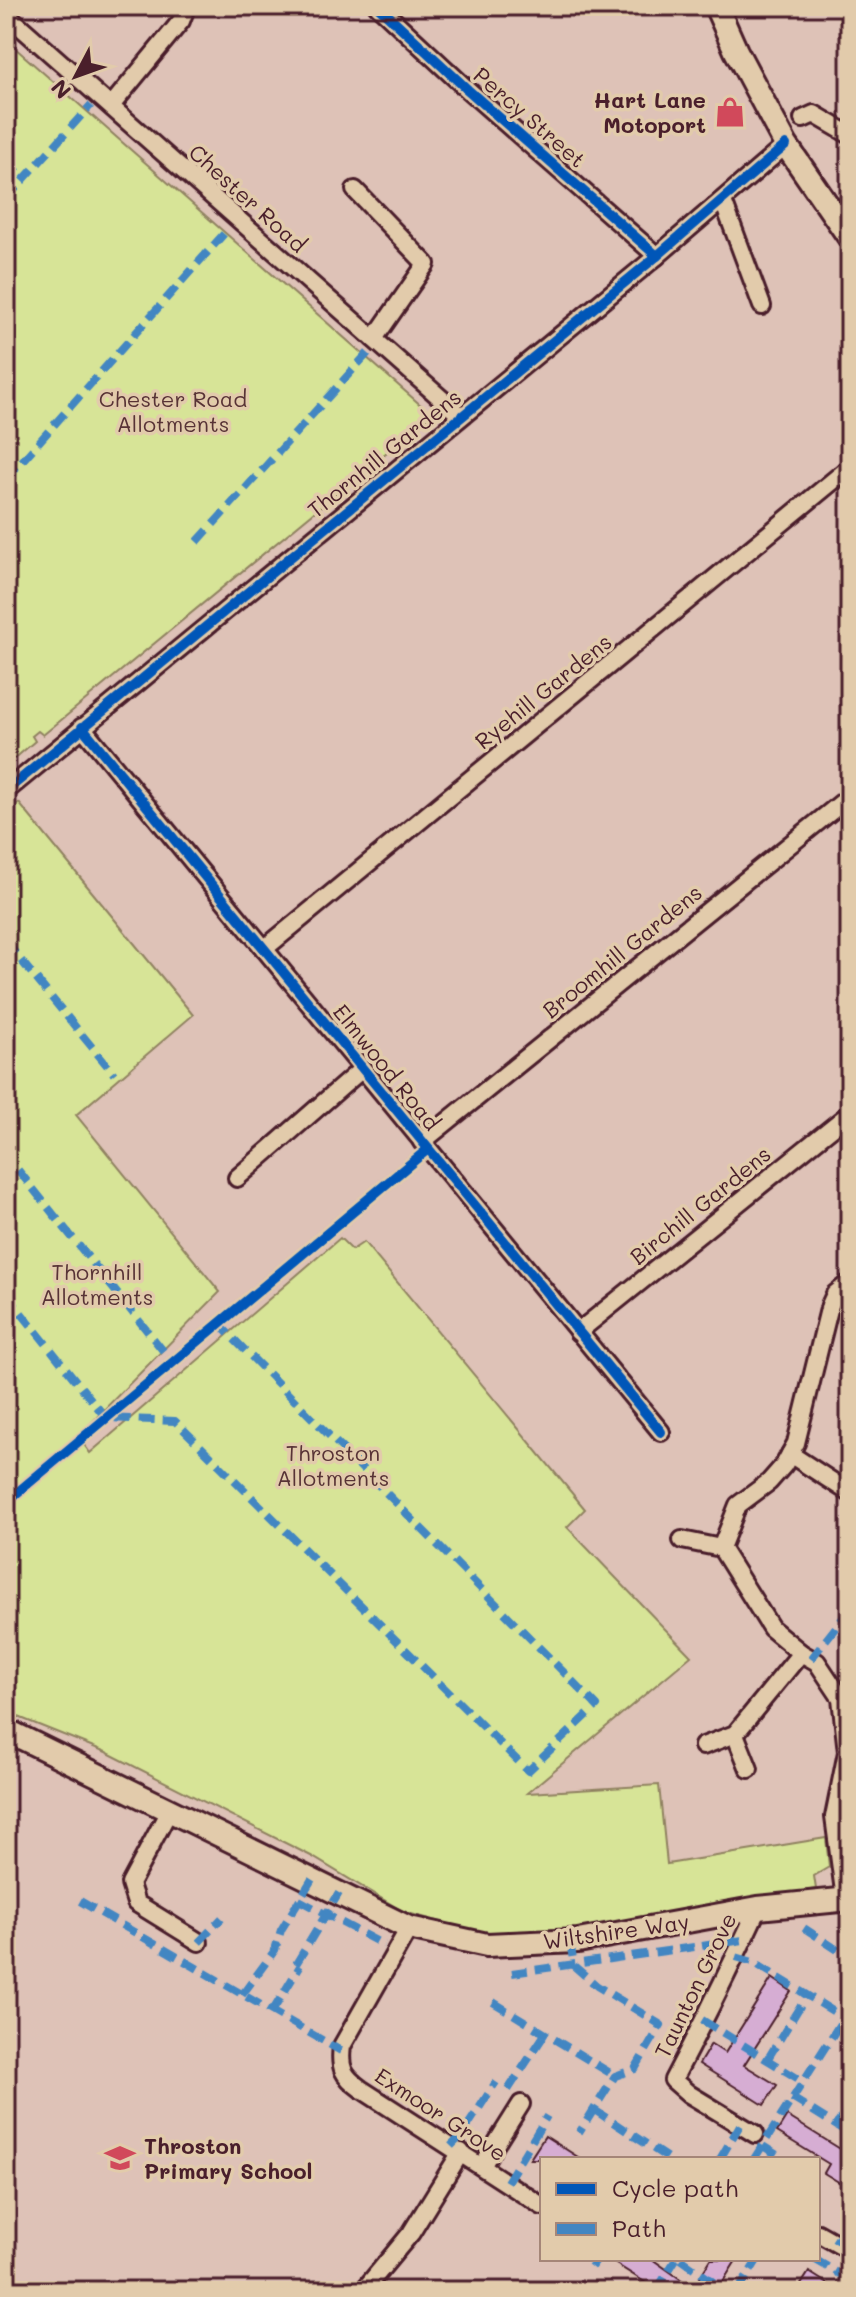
<svg xmlns="http://www.w3.org/2000/svg" width="856" height="2297" viewBox="0 0 856 2297" font-family="Mali,sans-serif">
	<rect width="100%" height="100%" fill="#dec2b7"/>
	<filter id="ink" filterUnits="userSpaceOnUse"><feTurbulence type="fractalNoise" baseFrequency=".0125" numOctaves="2"/><feDisplacementMap in="SourceGraphic" scale="16" xChannelSelector="R" yChannelSelector="G"/><feConvolveMatrix kernelMatrix="1 2 1 2 8 2 1 2 1" color-interpolation-filters="sRGB"/></filter>
	<g filter="url(#ink)">
		<g fill="#d7e497" stroke="#908261" stroke-width="2">
			<polygon points="6,40 432,415 43,735 38,731 32,736 35,741 6,766"/>
			<polygon points="19,803 193,1015 76,1115 220,1292 78,1436 90,1453 340,1238 352,1250 364,1242 585,1509 567,1527 691,1656 527,1793 659,1785 667,1864 826,1838 829,1867 814,1876 816,1889 551,1934 478,1932 404,1912 311,1856 106,1752 6,1712 6,813"/>
		</g>
		<g fill="#d6add3" stroke="#4a1f2b" stroke-width="2">
			<polygon points="772,1978 791,1991 744,2065 777,2085 764,2105 699,2064 711,2044 725,2053"/>
			<polygon points="787,2116 850,2155 850,2189 824,2173 829,2164 777,2132"/>
			<polygon points="545,2136 581,2159 530,2159"/>
			<polygon points="608,2259 652,2259 693,2288 711,2259 737,2259 717,2291 659,2291"/>
			<polygon points="809,2272 839,2291 797,2291"/>
		</g>
		<g fill="none" stroke-linecap="round" stroke-linejoin="round">
			<g stroke="#4a1f2b" stroke-width="22">
				<g id="street">
					<polyline points="378,6 468,90 657,256"/>
					<polyline points="6,14 461,416"/>
					<polyline points="111,106 181,21 184,13 180,6"/>
					<polyline points="803,119 814,114 850,135"/>
					<polyline points="355,190 426,264 374,339"/>
					<polyline points="723,201 762,306"/>
					<polyline points="82,727 661,1432"/>
					<polyline points="6,791 657,256 786,145"/>
					<polyline points="264,949 850,467"/>
					<polyline points="422,1142 850,796"/>
					<polyline points="237,1178 362,1069"/>
					<polyline points="578,1332 850,1113"/>
					<polyline points="790,1454 850,1493"/>
					<polyline points="682,1540 721,1548"/>
					<polyline points="735,1734 749,1769"/>
					<polyline points="703,1746 735,1734 801,1653"/>
					<polyline points="170,1809 130,1884 136,1903 199,1942"/>
					<polyline points="845,1899 834,1817 847,1752 841,1698 817,1662 801,1653 771,1628 721,1548 738,1505 769,1482 784,1465 796,1443 830,1305 835,1294 850,1282"/>
					<path d="M409,1928L342,2046C339,2068 343,2076 361,2089L542,2206"/>
					<path d="M755,2134L689,2094L673,2080C703,2023 731,1966 758,1908"/>
					<polyline points="482,2166 521,2104"/>
					<polyline points="818,2233 850,2251"/>
					<polyline points="363,2291 411,2233 461,2152"/>
				</g>
			</g>
			<g stroke="#4a1f2b" stroke-width="28">
				<g id="secondary">
					<polyline points="716,6 736,51 786,145 850,238"/>
					<polyline points="6,1730 409,1928 487,1945 578,1941 758,1908 850,1899"/>
				</g>
			</g>
			<use href="#street" stroke="#e2cbab" stroke-width="16"/>
			<use href="#secondary" stroke="#e2cbab" stroke-width="22"/>
			<g stroke="#4286c2" stroke-width="8" stroke-dasharray="16 8" stroke-linecap="butt">
				<polyline points="6,162 25,178"/>
				<polyline points="6,199 91,105"/>
				<polyline points="6,479 229,228"/>
				<polyline points="197,542 368,353"/>
				<polyline points="6,942 114,1074"/>
				<polyline points="18,1170 173,1363"/>
				<polyline points="6,1294 106,1418 175,1421 528,1771 597,1706 219,1324"/>
				<polyline points="811,1659 850,1609"/>
				<polyline points="299,1900 384,1945"/>
				<polyline points="80,1901 341,2051"/>
				<polyline points="804,1928 850,1958"/>
				<polyline points="570,1941 574,1966 597,1986 661,2025 635,2069 615,2076 579,2133"/>
				<polyline points="199,1942 222,1918"/>
				<polyline points="736,1957 753,1962 844,2018"/>
				<polyline points="296,1964 339,1893"/>
				<polyline points="512,1973 743,1940"/>
				<polyline points="242,1995 275,1950 281,1930 312,1879"/>
				<polyline points="493,2002 615,2076"/>
				<polyline points="272,2012 300,1966"/>
				<polyline points="702,2020 802,2081"/>
				<polyline points="767,2060 807,1995"/>
				<polyline points="508,2090 545,2034"/>
				<polyline points="792,2098 850,2134 846,2140 850,2142"/>
				<polyline points="593,2109 669,2159"/>
				<polyline points="836,2126 850,2105"/>
				<polyline points="451,2146 461,2136 496,2082"/>
				<polyline points="763,2146 783,2159"/>
				<polyline points="720,2159 740,2125"/>
				<polyline points="754,2159 850,2008"/>
				<polyline points="507,2182 547,2116"/>
				<polyline points="835,2243 850,2220"/>
				<polyline points="681,2259 726,2291"/>
				<polyline points="814,2259 850,2280"/>
				<polyline points="591,2267 597,2259"/>
				<polyline points="656,2291 676,2259"/>
				<polyline points="738,2291 758,2259"/>
			</g>
			<g stroke="#e2cbab" stroke-width="15">
				<g id="cycleway">
					<polyline points="378,6 468,90 657,256"/>
					<polyline points="82,727 661,1432"/>
					<polyline points="6,791 657,256 786,145"/>
					<polyline points="6,1502 428,1149"/>
				</g>
			</g>
			<use href="#cycleway" stroke="#0057b8" stroke-width="10"/>
		</g>
	</g>
	<defs>
		<g id="shop-bare" transform="scale(2.4)"><path d="M-5-2.5h2.3a2.7 3.5 0 0 1 5.4 0H5L5.5 6h-11ZM-1.5-2.5h3a1.5 2.3 0 0 0-3 0Z" fill="#d1495b" stroke="#e2cbab" stroke-width="2.5" paint-order="stroke"/></g>
		<g id="school-bare" transform="scale(2.4)"><path d="M0-5L7-2L0 1L-7-2ZM-4 1L0 2.5L4 1V4Q0 6-4 4Z" fill="#d1495b" stroke="#e2cbab" stroke-width="2.5" paint-order="stroke"/></g>
	</defs>
	<g fill-rule="evenodd">
		<use href="#shop-bare" x="730" y="112"/>
		<use href="#school-bare" x="120" y="2158"/>
	</g>
	<g text-anchor="middle" dominant-baseline="central" stroke-width="7" stroke-linejoin="round" paint-order="stroke">
		<g font-size="22" font-weight="bold" fill="#4a1f2b" stroke="#e2cbab" text-anchor="end">
			<text x="706" y="99">Hart Lane<tspan x="706" dy="25">Motoport</tspan></text>
			<text x="144" y="2145" text-anchor="start">Throston<tspan x="144" dy="25">Primary School</tspan></text>
		</g>
		<g font-size="22" fill="#4a1f2b" stroke="#e2cbab">
			<text transform="translate(530 117) rotate(41)">Percy Street</text>
			<text transform="translate(248 198) rotate(42)">Chester Road</text>
			<text transform="translate(384 453) rotate(-39)">Thornhill Gardens</text>
			<text transform="translate(543 691) rotate(-39)">Ryehill Gardens</text>
			<text transform="translate(622 951) rotate(-39)">Broomhill Gardens</text>
			<text transform="translate(387 1067) rotate(51)">Elmwood Road</text>
			<text transform="translate(700 1205) rotate(-39)">Birchill Gardens</text>
			<text transform="translate(616 1931) rotate(-8)">Wiltshire Way</text>
			<text transform="translate(695 1985) rotate(-64)">Taunton Grove</text>
			<text transform="translate(441 2114) rotate(33)">Exmoor Grove</text>
		</g>
		<g font-size="22" fill="#583336" stroke="#e2cbab">
			<text x="173" y="398">Chester Road<tspan x="173" dy="25">Allotments</tspan></text>
			<text x="97" y="1271">Thornhill<tspan x="97" dy="25">Allotments</tspan></text>
			<text x="333" y="1452">Throston<tspan x="333" dy="25">Allotments</tspan></text>
		</g>
	</g>
	<rect width="856" height="2297" fill="none" stroke="#e2cbab" stroke-width="32"/>
	<rect x="16" y="16" width="824" height="2265" fill="none" stroke="#4a1f2b" stroke-width="3" filter="url(#ink)"/>
	<rect x="540" y="2157" width="280" height="104" fill="#e2cbab" stroke="#a58678" stroke-width="2"/>
	<rect x="556" y="2183" width="40" height="12" fill="#0057b8" stroke="#a58678" stroke-width="2"/>
	<text x="612" y="2197" font-size="24" fill="#4a1f2b">Cycle path</text>
	<rect x="556" y="2223" width="40" height="12" fill="#4286c2" stroke="#a58678" stroke-width="2"/>
	<text x="612" y="2237" font-size="24" fill="#4a1f2b">Path</text>
	<g transform="translate(76 76) rotate(229)" stroke="#e2cbab" stroke-width="6" paint-order="stroke">
	<path d="M0-6L14 30L0 20L-14 30Z" fill="#4a1f2b"/>
	<text y="-12" font-size="22" font-weight="bold" text-anchor="middle" fill="#4a1f2b">N</text>
	</g>
</svg>
